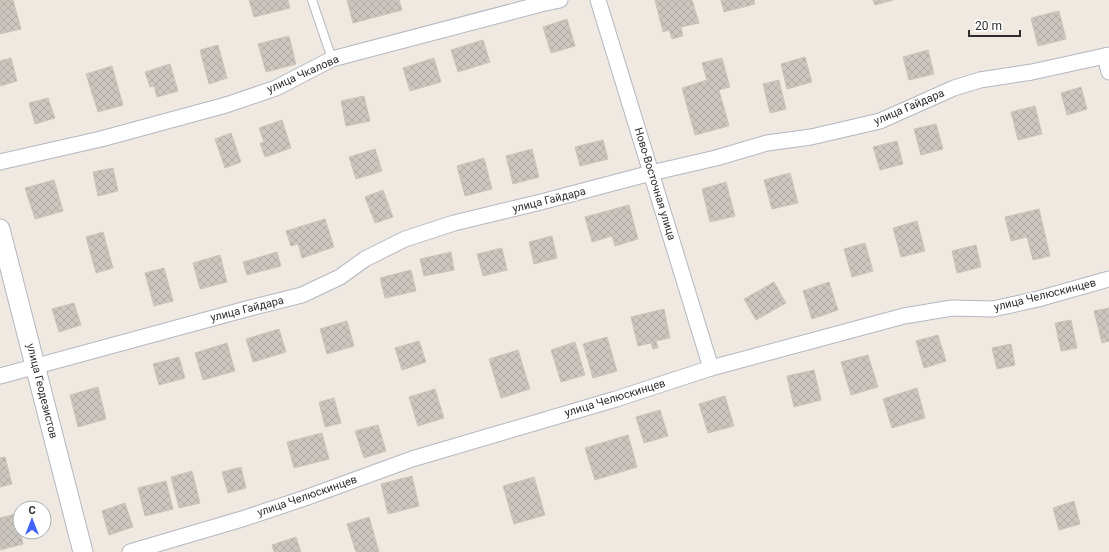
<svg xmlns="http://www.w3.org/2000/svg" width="1109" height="552" viewBox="0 0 1109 552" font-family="Roboto,sans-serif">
	<defs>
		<pattern id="building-cross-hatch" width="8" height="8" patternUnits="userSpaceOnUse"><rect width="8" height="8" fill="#cbc7bf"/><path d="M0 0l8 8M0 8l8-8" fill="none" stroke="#afaba4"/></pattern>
	</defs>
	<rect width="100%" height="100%" fill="#efe9e1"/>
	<g fill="url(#building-cross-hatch)" stroke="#cbc5ba">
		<polygon points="0,0 13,0 21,29 0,34"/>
		<polygon points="249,0 288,0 290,8 254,17"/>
		<polygon points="347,0 399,0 402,10 353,23"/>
		<polygon points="655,0 692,0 699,23 681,27 683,36 672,39 669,30 663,32"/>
		<polygon points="721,0 754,0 755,4 724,12"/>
		<polygon points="873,0 893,0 875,5"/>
		<polygon points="1059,11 1066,39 1038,46 1031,18"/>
		<polygon points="567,19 575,46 551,53 543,27"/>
		<polygon points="289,36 296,64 266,72 258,44"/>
		<polygon points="483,40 490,62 458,72 451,50"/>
		<polygon points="218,45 227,78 209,84 200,50"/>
		<polygon points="928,50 934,74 909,80 903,57"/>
		<polygon points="805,57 812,82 787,89 781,64"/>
		<polygon points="11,58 17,81 0,86 0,61"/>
		<polygon points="434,58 441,82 410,91 403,68"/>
		<polygon points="722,58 730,87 719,90 729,126 695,135 682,88 707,80 702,63"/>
		<polygon points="170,64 178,91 157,97 154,86 150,87 145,72"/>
		<polygon points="112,66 123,105 98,112 86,74"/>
		<polygon points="779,80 786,109 770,113 763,84"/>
		<polygon points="1081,87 1087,109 1067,115 1061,93"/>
		<polygon points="364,96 370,121 346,126 341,101"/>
		<polygon points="48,98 55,118 35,124 29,103"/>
		<polygon points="1035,106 1042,134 1018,140 1011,112"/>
		<polygon points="282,120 291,148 265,157 260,143 264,142 259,128"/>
		<polygon points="936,124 943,149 921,155 914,129"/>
		<polygon points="231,133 241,162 225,168 215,139"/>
		<polygon points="603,140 608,159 580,166 575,147"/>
		<polygon points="897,141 903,164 880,170 873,147"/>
		<polygon points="375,149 382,171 356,179 349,157"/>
		<polygon points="532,149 539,177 513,184 506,156"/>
		<polygon points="484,158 492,189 465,196 457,166"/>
		<polygon points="113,168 118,191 98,196 93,172"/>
		<polygon points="790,173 798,203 772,209 764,180"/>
		<polygon points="54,180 63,211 35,219 25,188"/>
		<polygon points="726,182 735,216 710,222 702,189"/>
		<polygon points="383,190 393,217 375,223 365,197"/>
		<polygon points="629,205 638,239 615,246 612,236 592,242 585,217"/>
		<polygon points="1039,209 1050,256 1033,260 1027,237 1011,241 1005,217"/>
		<polygon points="325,219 334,247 302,258 298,244 291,246 286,231"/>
		<polygon points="917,221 925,251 901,257 893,228"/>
		<polygon points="103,232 113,268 96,273 86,237"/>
		<polygon points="552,236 557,258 534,264 529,242"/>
		<polygon points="865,243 873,271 852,277 844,249"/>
		<polygon points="976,245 981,267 957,273 952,251"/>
		<polygon points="502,248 507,270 483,276 477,254"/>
		<polygon points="277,252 281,266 247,275 243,262"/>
		<polygon points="451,252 454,270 424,276 420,259"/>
		<polygon points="220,255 227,282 200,289 193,263"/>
		<polygon points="164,268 173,301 154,306 145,273"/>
		<polygon points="411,270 416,291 385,298 380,278"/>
		<polygon points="774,282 786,303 756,320 744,299"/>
		<polygon points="829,282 838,310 812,319 803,291"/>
		<polygon points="74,303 81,325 59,332 52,309"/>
		<polygon points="1109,308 1109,341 1102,343 1094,311"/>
		<polygon points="664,309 670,338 656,341 658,348 653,349 651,343 638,346 631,317"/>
		<polygon points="1071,320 1077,348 1061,351 1055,323"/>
		<polygon points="347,321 354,346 327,354 320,329"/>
		<polygon points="279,329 286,352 253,362 246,339"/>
		<polygon points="938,335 946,361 924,368 916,341"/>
		<polygon points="607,337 617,371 593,378 583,344"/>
		<polygon points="419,341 426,362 402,370 395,348"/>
		<polygon points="575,342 585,375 561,382 551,350"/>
		<polygon points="227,343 235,371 203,380 195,353"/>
		<polygon points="1011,344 1015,365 997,369 992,348"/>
		<polygon points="518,350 530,389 501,398 489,359"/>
		<polygon points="868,355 878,387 851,395 841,362"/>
		<polygon points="179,357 185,378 159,385 153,364"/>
		<polygon points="814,370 821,400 794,407 787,376"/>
		<polygon points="98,387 106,419 78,427 70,395"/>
		<polygon points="917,388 925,418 892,428 883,399"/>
		<polygon points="435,389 444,418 418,426 409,397"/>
		<polygon points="725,396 734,426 708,433 699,404"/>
		<polygon points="334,398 341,423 325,427 319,402"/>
		<polygon points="660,410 668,436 644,443 636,417"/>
		<polygon points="378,425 386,451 364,458 355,431"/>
		<polygon points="322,433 329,459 294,468 287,442"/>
		<polygon points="628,435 637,467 595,480 585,448"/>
		<polygon points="5,457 12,484 0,487 0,458"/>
		<polygon points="241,467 246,488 228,493 222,472"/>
		<polygon points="192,471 200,503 179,508 171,477"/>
		<polygon points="412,476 419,506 388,514 381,484"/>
		<polygon points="534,477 545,515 514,524 503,486"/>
		<polygon points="166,481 173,509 145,516 138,488"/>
		<polygon points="1074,501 1080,524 1059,530 1053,508"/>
		<polygon points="125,503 133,527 109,535 102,511"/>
		<polygon points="16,514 23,544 0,550 0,518"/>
		<polygon points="369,517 379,552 356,552 347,524"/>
		<polygon points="296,537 301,552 274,552 272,545"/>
	</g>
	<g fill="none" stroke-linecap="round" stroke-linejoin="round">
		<g stroke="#b4b7c1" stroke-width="10">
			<polyline id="service" points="312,0 332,59"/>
		</g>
		<g stroke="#b4b7c1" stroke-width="17">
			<g id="minor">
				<polyline points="598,0 711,368"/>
				<polyline points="1105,56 1109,72"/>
				<polyline points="0,162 101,139 226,105 276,88 332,59 541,4 560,0"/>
				<polyline points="0,376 250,308 302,295 340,277 365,259 405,239 454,223 541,202 651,173 716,158 767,143 811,137 880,121 954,88 980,80 1032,72 1109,55"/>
				<polyline points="130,552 242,519 305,498 412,459 616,399 711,368 904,316 952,308 993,309 1038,299 1109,279"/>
			</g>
		</g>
		<g stroke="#b4b7c1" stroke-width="21">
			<polyline id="tertiary" points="0,229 83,552"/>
		</g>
		<use href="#service" stroke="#fff" stroke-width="8"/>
		<use href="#minor" stroke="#fff" stroke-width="15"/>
		<use href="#tertiary" stroke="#fff" stroke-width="19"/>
	</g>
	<g text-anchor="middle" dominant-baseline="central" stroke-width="3" stroke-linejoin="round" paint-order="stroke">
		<g font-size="11" fill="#2e2e2e" stroke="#fff">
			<text transform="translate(303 74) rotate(-24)">улица Чкалова</text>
			<text transform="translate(909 107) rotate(-23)">улица Гайдара</text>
			<text transform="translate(655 184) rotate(73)">Ново-Восточная улица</text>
			<text transform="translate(549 200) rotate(-14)">улица Гайдара</text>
			<text transform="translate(1045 295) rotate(-14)">улица Челюскинцев</text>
			<text transform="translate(247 309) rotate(-14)">улица Гайдара</text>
			<text transform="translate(42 391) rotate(76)">улица Геодезистов</text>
			<text transform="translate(615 398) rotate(-17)">улица Челюскинцев</text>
			<text transform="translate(307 496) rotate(-19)">улица Челюскинцев</text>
		</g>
	</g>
	<g transform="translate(32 520)"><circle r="19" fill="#ffffff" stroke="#ababab"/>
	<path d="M0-3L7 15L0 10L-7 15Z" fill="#4264fb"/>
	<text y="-6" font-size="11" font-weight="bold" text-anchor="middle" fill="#2e2e2e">С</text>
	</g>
	<path d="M969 30v6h51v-6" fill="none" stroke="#2e2e2e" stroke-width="2"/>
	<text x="975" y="30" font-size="12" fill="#2e2e2e" stroke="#ffffff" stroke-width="3" paint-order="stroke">20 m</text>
</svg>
